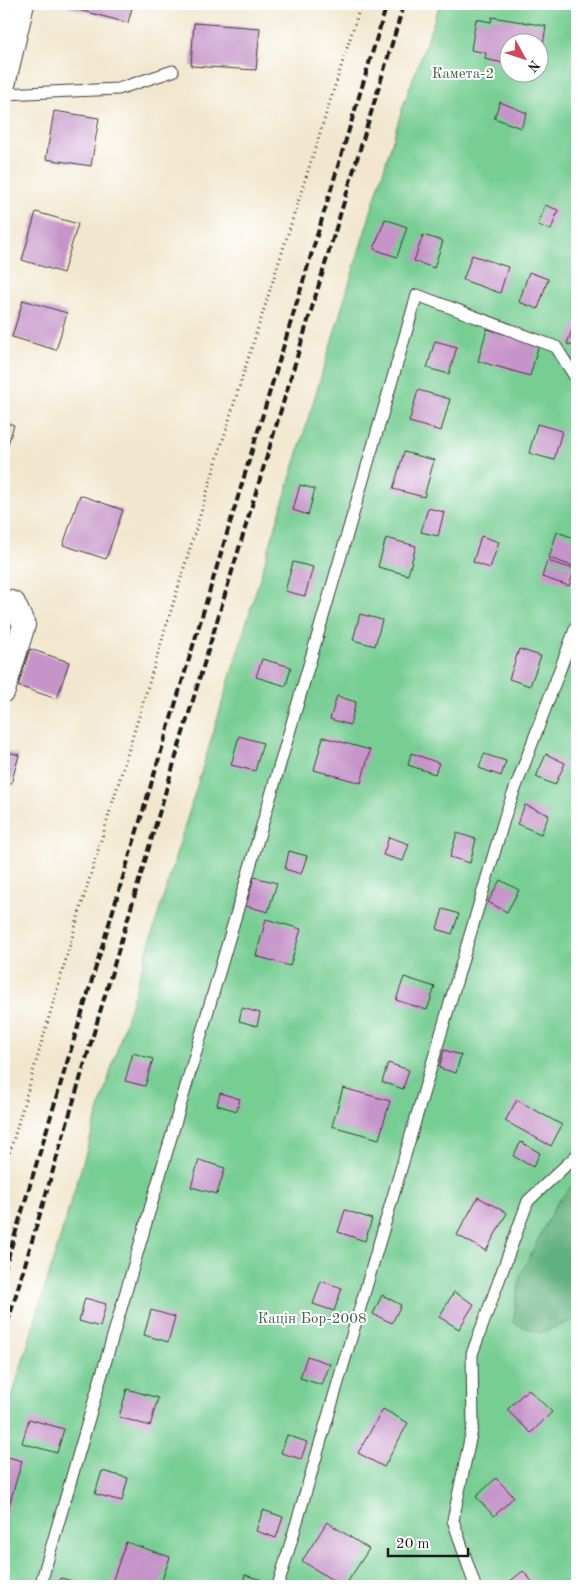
<svg xmlns="http://www.w3.org/2000/svg" width="581" height="1590" viewBox="0 0 581 1590" font-family="'Old Standard TT',serif">
	<rect width="100%" height="100%" fill="#fff"/>
	<filter id="ink" filterUnits="userSpaceOnUse"><feTurbulence type="fractalNoise" baseFrequency=".02" numOctaves="2"/><feDisplacementMap in="SourceGraphic" scale="10" xChannelSelector="R" yChannelSelector="G"/><feConvolveMatrix kernelMatrix="1 2 1 2 8 2 1 2 1" color-interpolation-filters="sRGB"/></filter>
	<filter id="wash" filterUnits="userSpaceOnUse"><feTurbulence type="fractalNoise" baseFrequency=".0096" numOctaves="4" result="noise"/><feDisplacementMap in="SourceGraphic" scale="20" xChannelSelector="R" yChannelSelector="G"/><feGaussianBlur stdDeviation="1.12" result="paint"/><feColorMatrix in="noise" values="0 0 0 0 0 0 0 0 0 0 0 0 0 0 0 0 0 1.4 0 .05"/><feComposite in="paint" operator="in"/></filter>
	<g filter="url(#wash)">
		<rect width="100%" height="100%" fill="#f2e7ce"/>
		<path fill="#76ce93" stroke="#497558" fill-rule="evenodd" d="M440,4H577V1586H4V1423L403,106ZM508,42H538V72H508Z"/>
		<polygon fill="#60b17d" stroke="#3e664c" points="577,1180 577,1319 540,1333 513,1323 520,1276 556,1204"/>
		<g id="blocks">
			<g fill="#c694c9">
				<polygon points="69,4 133,4 128,23 68,7"/>
				<polygon points="492,17 546,26 540,65 538,42 508,42 508,64 485,59 486,53 471,50 476,19 491,22"/>
				<polygon points="194,23 260,28 256,70 191,66"/>
				<polygon points="500,102 527,113 521,128 494,118"/>
				<polygon points="54,111 99,118 91,166 46,159"/>
				<polygon points="545,205 558,210 551,230 538,225"/>
				<polygon points="36,212 78,224 63,273 22,260"/>
				<polygon points="385,219 407,227 397,257 374,249"/>
				<polygon points="423,235 443,241 434,268 414,261"/>
				<polygon points="472,255 508,267 500,293 463,280"/>
				<polygon points="529,272 548,279 538,309 519,302"/>
				<polygon points="23,300 67,313 56,350 12,337"/>
				<polygon points="574,324 577,325 577,347 567,344"/>
				<polygon points="487,329 539,344 530,376 478,361"/>
				<polygon points="435,341 457,347 449,374 427,368"/>
				<polygon points="418,390 450,399 441,431 409,422"/>
				<polygon points="4,422 14,425 4,457"/>
				<polygon points="537,424 562,431 554,460 529,453"/>
				<polygon points="404,452 434,460 424,497 393,489"/>
				<polygon points="300,485 315,489 308,515 293,510"/>
				<polygon points="80,495 123,510 106,559 63,545"/>
				<polygon points="428,508 444,512 438,536 421,532"/>
				<polygon points="557,532 577,539 577,552 573,566 549,558"/>
				<polygon points="481,536 499,542 490,568 473,562"/>
				<polygon points="386,538 416,546 408,575 378,567"/>
				<polygon points="547,561 575,569 569,586 542,577"/>
				<polygon points="293,562 313,567 305,596 285,591"/>
				<polygon points="360,614 382,620 375,646 353,640"/>
				<polygon points="30,649 69,662 57,699 18,686"/>
				<polygon points="519,649 541,656 530,686 509,679"/>
				<polygon points="262,659 291,667 286,686 256,677"/>
				<polygon points="337,696 356,702 350,725 330,719"/>
				<polygon points="239,736 263,743 255,771 231,765"/>
				<polygon points="323,737 370,750 361,783 314,770"/>
				<polygon points="4,751 19,755 11,784 4,782"/>
				<polygon points="411,753 439,763 435,774 408,765"/>
				<polygon points="484,754 506,761 501,776 479,768"/>
				<polygon points="546,754 565,763 555,785 536,777"/>
				<polygon points="525,805 549,815 541,834 517,824"/>
				<polygon points="457,833 476,839 470,863 450,857"/>
				<polygon points="389,837 409,844 403,861 383,855"/>
				<polygon points="289,851 307,856 301,874 285,869"/>
				<polygon points="254,877 277,883 268,912 246,906"/>
				<polygon points="500,880 519,890 507,912 488,902"/>
				<polygon points="443,909 459,914 452,934 437,929"/>
				<polygon points="266,919 301,929 290,966 256,956"/>
				<polygon points="404,977 435,987 427,1010 396,1000"/>
				<polygon points="242,1008 260,1013 257,1026 239,1021"/>
				<polygon points="444,1050 461,1055 456,1073 439,1068"/>
				<polygon points="133,1053 153,1059 145,1086 125,1081"/>
				<polygon points="388,1063 409,1070 403,1089 382,1082"/>
				<polygon points="343,1088 390,1101 379,1139 332,1126"/>
				<polygon points="220,1093 240,1099 237,1111 217,1105"/>
				<polygon points="517,1100 562,1125 551,1146 505,1121"/>
				<polygon points="521,1142 540,1153 533,1167 513,1156"/>
				<polygon points="199,1160 225,1168 217,1194 191,1187"/>
				<polygon points="478,1197 507,1213 486,1251 457,1235"/>
				<polygon points="345,1210 372,1219 365,1241 338,1232"/>
				<polygon points="321,1281 342,1288 334,1311 313,1304"/>
				<polygon points="454,1292 474,1304 459,1329 439,1317"/>
				<polygon points="382,1295 401,1305 392,1323 373,1314"/>
				<polygon points="85,1298 106,1304 100,1327 79,1321"/>
				<polygon points="151,1310 175,1317 168,1342 144,1335"/>
				<polygon points="307,1356 330,1364 322,1385 300,1378"/>
				<polygon points="127,1389 158,1398 150,1426 119,1417"/>
				<polygon points="528,1389 552,1412 531,1433 507,1410"/>
				<polygon points="383,1409 408,1423 384,1467 358,1453"/>
				<polygon points="29,1419 64,1429 57,1453 22,1443"/>
				<polygon points="287,1435 307,1442 301,1459 281,1453"/>
				<polygon points="8,1457 22,1461 4,1523 4,1472"/>
				<polygon points="102,1471 128,1478 122,1501 95,1494"/>
				<polygon points="496,1478 514,1497 494,1516 476,1497"/>
				<polygon points="263,1510 283,1517 276,1538 256,1531"/>
				<polygon points="327,1522 369,1549 345,1586 342,1586 302,1561"/>
				<polygon points="126,1542 170,1557 160,1586 111,1585"/>
				<polygon points="523,1571 536,1586 504,1586"/>
				<polygon points="245,1575 262,1580 260,1586 242,1586"/>
				<polygon points="61,1578 90,1586 59,1586"/>
			</g>
		</g>
	</g>
	<g filter="url(#ink)">
		<use href="#blocks" fill-opacity="0" stroke="#3c3a37" stroke-width="1"/>
		<g fill="none" stroke-linecap="round" stroke-linejoin="round">
			<g stroke="#3c3a37" stroke-width="13">
				<g id="service">
					<polyline points="4,94 118,89 173,71"/>
					<polyline points="40,1586 417,295 556,347 577,380"/>
					<polyline points="278,1586 506,813 577,624"/>
					<polyline points="475,1586 453,1520 473,1425 472,1354 528,1201 577,1155"/>
				</g>
			</g>
			<g stroke="#3c3a37" stroke-width="24">
				<g id="minor">
					<polyline points="4,85 23,4"/>
					<polyline points="4,600 14,603 24,625 4,691"/>
				</g>
			</g>
			<polyline stroke="#3c3a37" stroke-width="3" stroke-dasharray="1 4" stroke-linecap="butt" points="4,1172 86,890 236,397 361,4"/>
			<use href="#service" stroke="#fff" stroke-width="11"/>
			<use href="#minor" stroke="#fff" stroke-width="22"/>
			<g stroke="#1c1c1c" stroke-width="4" stroke-dasharray="8 4" stroke-linecap="butt">
				<polyline points="4,1271 387,4"/>
				<polyline points="4,1335 180,743 404,4"/>
			</g>
		</g>
	</g>
	<g text-anchor="middle" dominant-baseline="central" stroke-width="4" stroke-linejoin="round" paint-order="stroke">
		<g font-size="15" fill="#40634c" stroke="#fff">
			<text x="463" y="74">Камета-2</text>
			<text x="312" y="1319">Кацін Бор-2008</text>
		</g>
	</g>
	<rect width="581" height="1590" fill="none" stroke="#fff" stroke-width="20"/>
	<g transform="translate(524 58) rotate(130)"><circle r="24" fill="#ffffff" stroke="#a4a4a4"/>
	<path d="M0-4L9 19L0 12L-9 19Z" fill="#d1495b"/>
	<text y="-8" font-size="14" font-weight="bold" text-anchor="middle" fill="#1c1c1c">N</text>
	</g>
	<path d="M388 1548v8h80v-8" fill="none" stroke="#1c1c1c" stroke-width="2.5"/>
	<text x="396" y="1548" font-size="15" fill="#1c1c1c" stroke="#ffffff" stroke-width="4" paint-order="stroke">20 m</text>
</svg>
